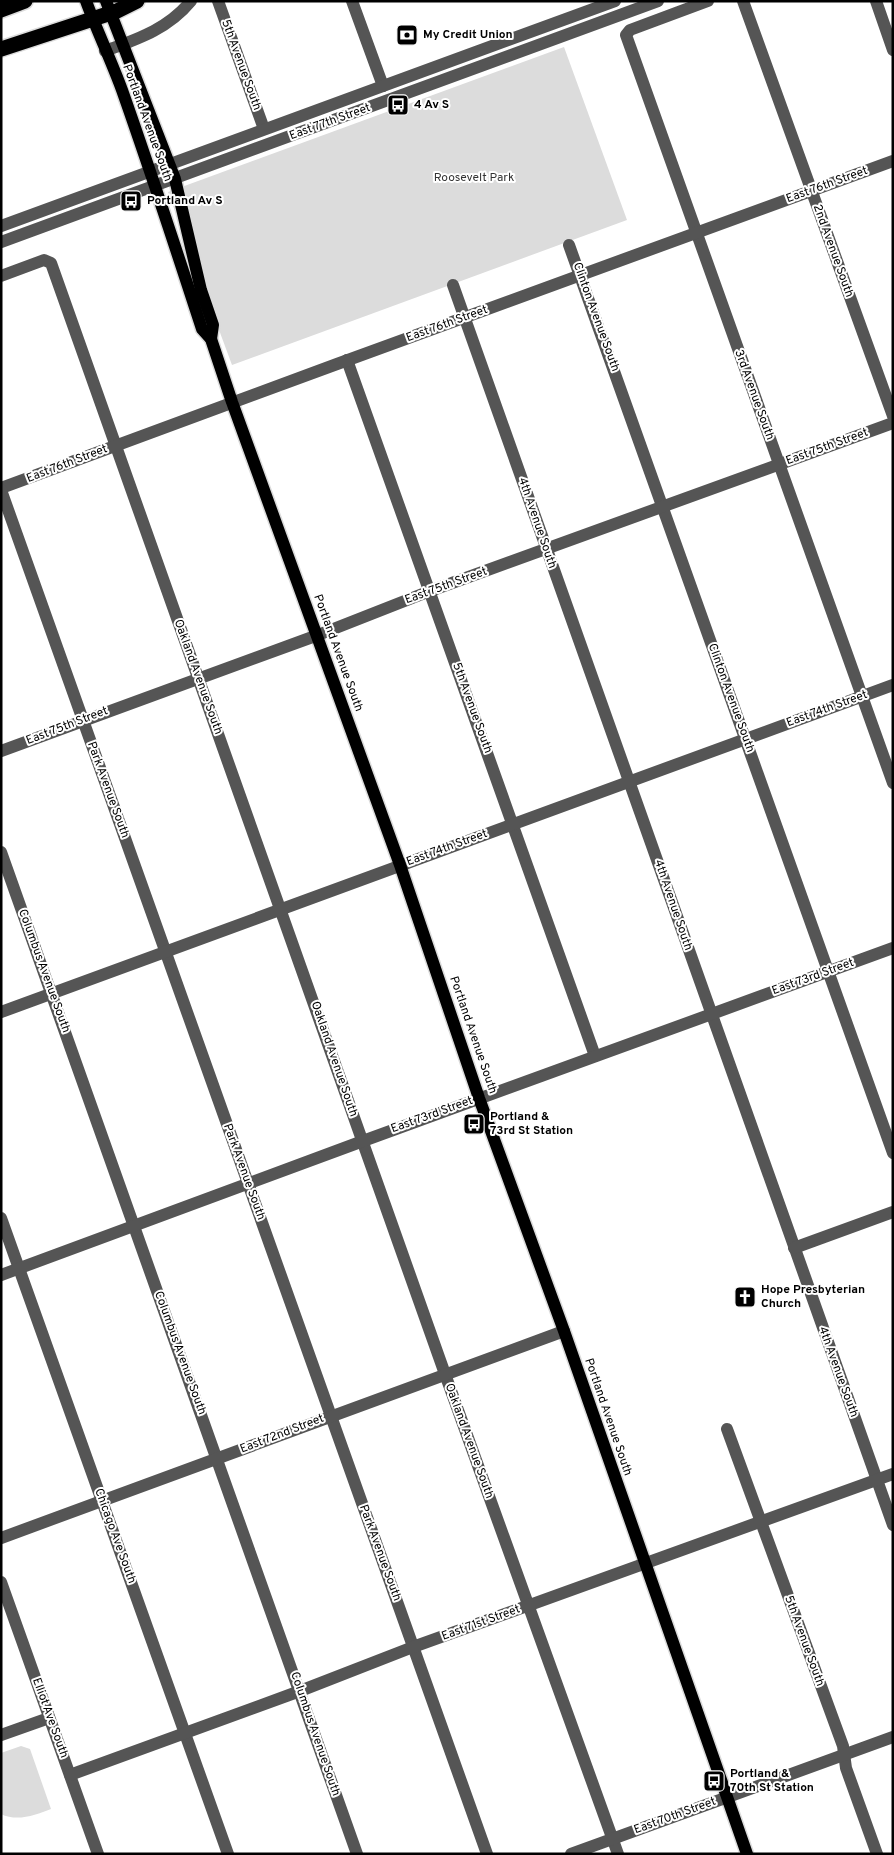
<svg xmlns="http://www.w3.org/2000/svg" width="894" height="1855" viewBox="0 0 894 1855" font-family="Overpass,sans-serif">
	<rect width="100%" height="100%" fill="#fff"/>
	<g fill="#dcdcdc">
		<polygon points="564,47 627,220 232,365 168,192"/>
		<path d="M21,1746L30,1749L51,1809C36,1815 17,1822 1,1814V1753Z"/>
	</g>
	<g fill="none" stroke-linecap="round" stroke-linejoin="round">
		<g stroke="#dbdbdb" stroke-width="15">
			<g id="major">
				<path d="M86,1C97,31 111,60 122,90C150,169 176,249 202,329L211,339L232,402L400,865L479,1098L564,1331L747,1854"/>
				<polyline points="106,1 175,179 201,290 213,325 211,339"/>
			</g>
		</g>
		<g stroke="#dbdbdb" stroke-width="18">
			<g id="highway">
				<polyline points="1,10 25,1"/>
				<polyline points="1,49 117,11 137,1"/>
			</g>
		</g>
		<g stroke="#555" stroke-width="12">
			<polyline points="218,1 264,129"/>
			<polyline points="352,1 383,86"/>
			<polyline points="708,1 630,30 626,35 893,783"/>
			<polyline points="743,1 893,416"/>
			<polyline points="876,1 893,50"/>
			<path d="M105,51C138,39 168,29 191,1"/>
			<polyline points="1,226 615,1"/>
			<polyline points="1,242 658,1"/>
			<polyline points="569,245 893,1153"/>
			<polyline points="1,276 44,260 51,263 445,1374 618,1854"/>
			<polyline points="453,285 893,1525"/>
			<polyline points="347,360 595,1056"/>
			<polyline points="1,488 337,364 893,161"/>
			<polyline points="1,490 487,1854"/>
			<polyline points="1,751 318,635 430,591 893,423"/>
			<polyline points="1,852 357,1854"/>
			<polyline points="1,1012 893,685"/>
			<polyline points="1,1218 228,1854"/>
			<polyline points="794,1248 893,1212"/>
			<polyline points="1,1275 363,1141 893,948"/>
			<polyline points="727,1429 843,1746 846,1768 877,1854"/>
			<polyline points="1,1538 564,1331"/>
			<polyline points="1,1582 98,1854"/>
			<polyline points="1,1735 49,1718"/>
			<polyline points="70,1775 300,1691 413,1647 893,1474"/>
			<polyline points="571,1854 893,1737"/>
		</g>
		<use href="#major" stroke="#000" stroke-width="12"/>
		<use href="#highway" stroke="#000" stroke-width="15"/>
	</g>
	<defs>
		<g id="bank-square" transform="scale(1.125)"><rect x="-9" y="-9" width="18" height="18" rx="4" fill="#000" stroke="#fff"/><path d="M-6-4H6V4H-6ZM0-2.3a2.3 2.3 0 1 0 0 4.6a2.3 2.3 0 1 0 0-4.6Z" fill="#fff"/></g>
		<g id="bus-square" transform="scale(1.125)"><rect x="-9" y="-9" width="18" height="18" rx="4" fill="#000" stroke="#fff"/><path d="M-5-6H5V4H4V6H2V4H-2V6H-4V4H-5ZM-3.5-4V0h7V-4ZM-3.5 1.2v1.5H-2V1.2ZM2 1.2v1.5H3.5V1.2Z" fill="#fff"/></g>
		<g id="church-square" transform="scale(1.125)"><rect x="-9" y="-9" width="18" height="18" rx="4" fill="#000" stroke="#fff"/><path d="M-1.2-6h2.4v3.5h3.3v2.4h-3.3V6h-2.4V-.1h-3.3v-2.4h3.3Z" fill="#fff"/></g>
	</defs>
	<g fill-rule="evenodd">
		<use href="#bank-square" x="407" y="35"/>
		<use href="#bus-square" x="398" y="105"/>
		<use href="#bus-square" x="131" y="201"/>
		<use href="#bus-square" x="474" y="1124"/>
		<use href="#church-square" x="745" y="1297"/>
		<use href="#bus-square" x="714" y="1781"/>
	</g>
	<g text-anchor="middle" dominant-baseline="central" stroke-width="4" stroke-linejoin="round" paint-order="stroke">
		<g font-size="12" font-weight="bold" fill="#000" stroke="#fff" text-anchor="start">
			<text x="423" y="35">My Credit Union</text>
			<text x="414" y="105">4 Av S</text>
			<text x="147" y="201">Portland Av S</text>
			<text x="490" y="1117">Portland &amp;<tspan x="490" dy="14">73rd St Station</tspan></text>
			<text x="761" y="1290">Hope Presbyterian<tspan x="761" dy="14">Church</tspan></text>
			<text x="730" y="1774">Portland &amp;<tspan x="730" dy="14">70th St Station</tspan></text>
		</g>
		<g font-size="12" fill="#000" stroke="#fff">
			<text transform="translate(241 65) rotate(70)">5th Avenue South</text>
			<text transform="translate(330 122) rotate(-20)">East 77th Street</text>
			<text transform="translate(147 123) rotate(70)">Portland Avenue South</text>
			<text transform="translate(827 185) rotate(-20)">East 76th Street</text>
			<text transform="translate(833 251) rotate(70)">2nd Avenue South</text>
			<text transform="translate(596 317) rotate(70)">Clinton Avenue South</text>
			<text transform="translate(447 324) rotate(-20)">East 76th Street</text>
			<text transform="translate(754 395) rotate(70)">3rd Avenue South</text>
			<text transform="translate(827 447) rotate(-20)">East 75th Street</text>
			<text transform="translate(67 464) rotate(-21)">East 76th Street</text>
			<text transform="translate(537 523) rotate(71)">4th Avenue South</text>
			<text transform="translate(446 586) rotate(-20)">East 75th Street</text>
			<text transform="translate(338 653) rotate(70)">Portland Avenue South</text>
			<text transform="translate(198 677) rotate(70)">Oakland Avenue South</text>
			<text transform="translate(731 698) rotate(70)">Clinton Avenue South</text>
			<text transform="translate(472 708) rotate(70)">5th Avenue South</text>
			<text transform="translate(827 709) rotate(-20)">East 74th Street</text>
			<text transform="translate(67 726) rotate(-21)">East 75th Street</text>
			<text transform="translate(108 790) rotate(70)">Park Avenue South</text>
			<text transform="translate(447 848) rotate(-20)">East 74th Street</text>
			<text transform="translate(673 905) rotate(71)">4th Avenue South</text>
			<text transform="translate(44 971) rotate(70)">Columbus Avenue South</text>
			<text transform="translate(813 977) rotate(-20)">East 73rd Street</text>
			<text transform="translate(473 1035) rotate(71)">Portland Avenue South</text>
			<text transform="translate(334 1059) rotate(71)">Oakland Avenue South</text>
			<text transform="translate(432 1115) rotate(-20)">East 73rd Street</text>
			<text transform="translate(244 1172) rotate(70)">Park Avenue South</text>
			<text transform="translate(180 1353) rotate(70)">Columbus Avenue South</text>
			<text transform="translate(838 1372) rotate(70)">4th Avenue South</text>
			<text transform="translate(608 1417) rotate(71)">Portland Avenue South</text>
			<text transform="translate(282 1434) rotate(-21)">East 72nd Street</text>
			<text transform="translate(469 1441) rotate(70)">Oakland Avenue South</text>
			<text transform="translate(115 1536) rotate(70)">Chicago Ave South</text>
			<text transform="translate(380 1553) rotate(70)">Park Avenue South</text>
			<text transform="translate(481 1623) rotate(-20)">East 71st Street</text>
			<text transform="translate(804 1641) rotate(70)">5th Avenue South</text>
			<text transform="translate(50 1718) rotate(70)">Elliot Ave South</text>
			<text transform="translate(315 1734) rotate(71)">Columbus Avenue South</text>
			<text transform="translate(675 1816) rotate(-20)">East 70th Street</text>
		</g>
		<g font-size="12" fill="#333" stroke="#fff">
			<text x="474" y="178">Roosevelt Park</text>
		</g>
	</g>
	<rect width="894" height="1855" fill="none" stroke="#000000" stroke-width="5"/>
</svg>
